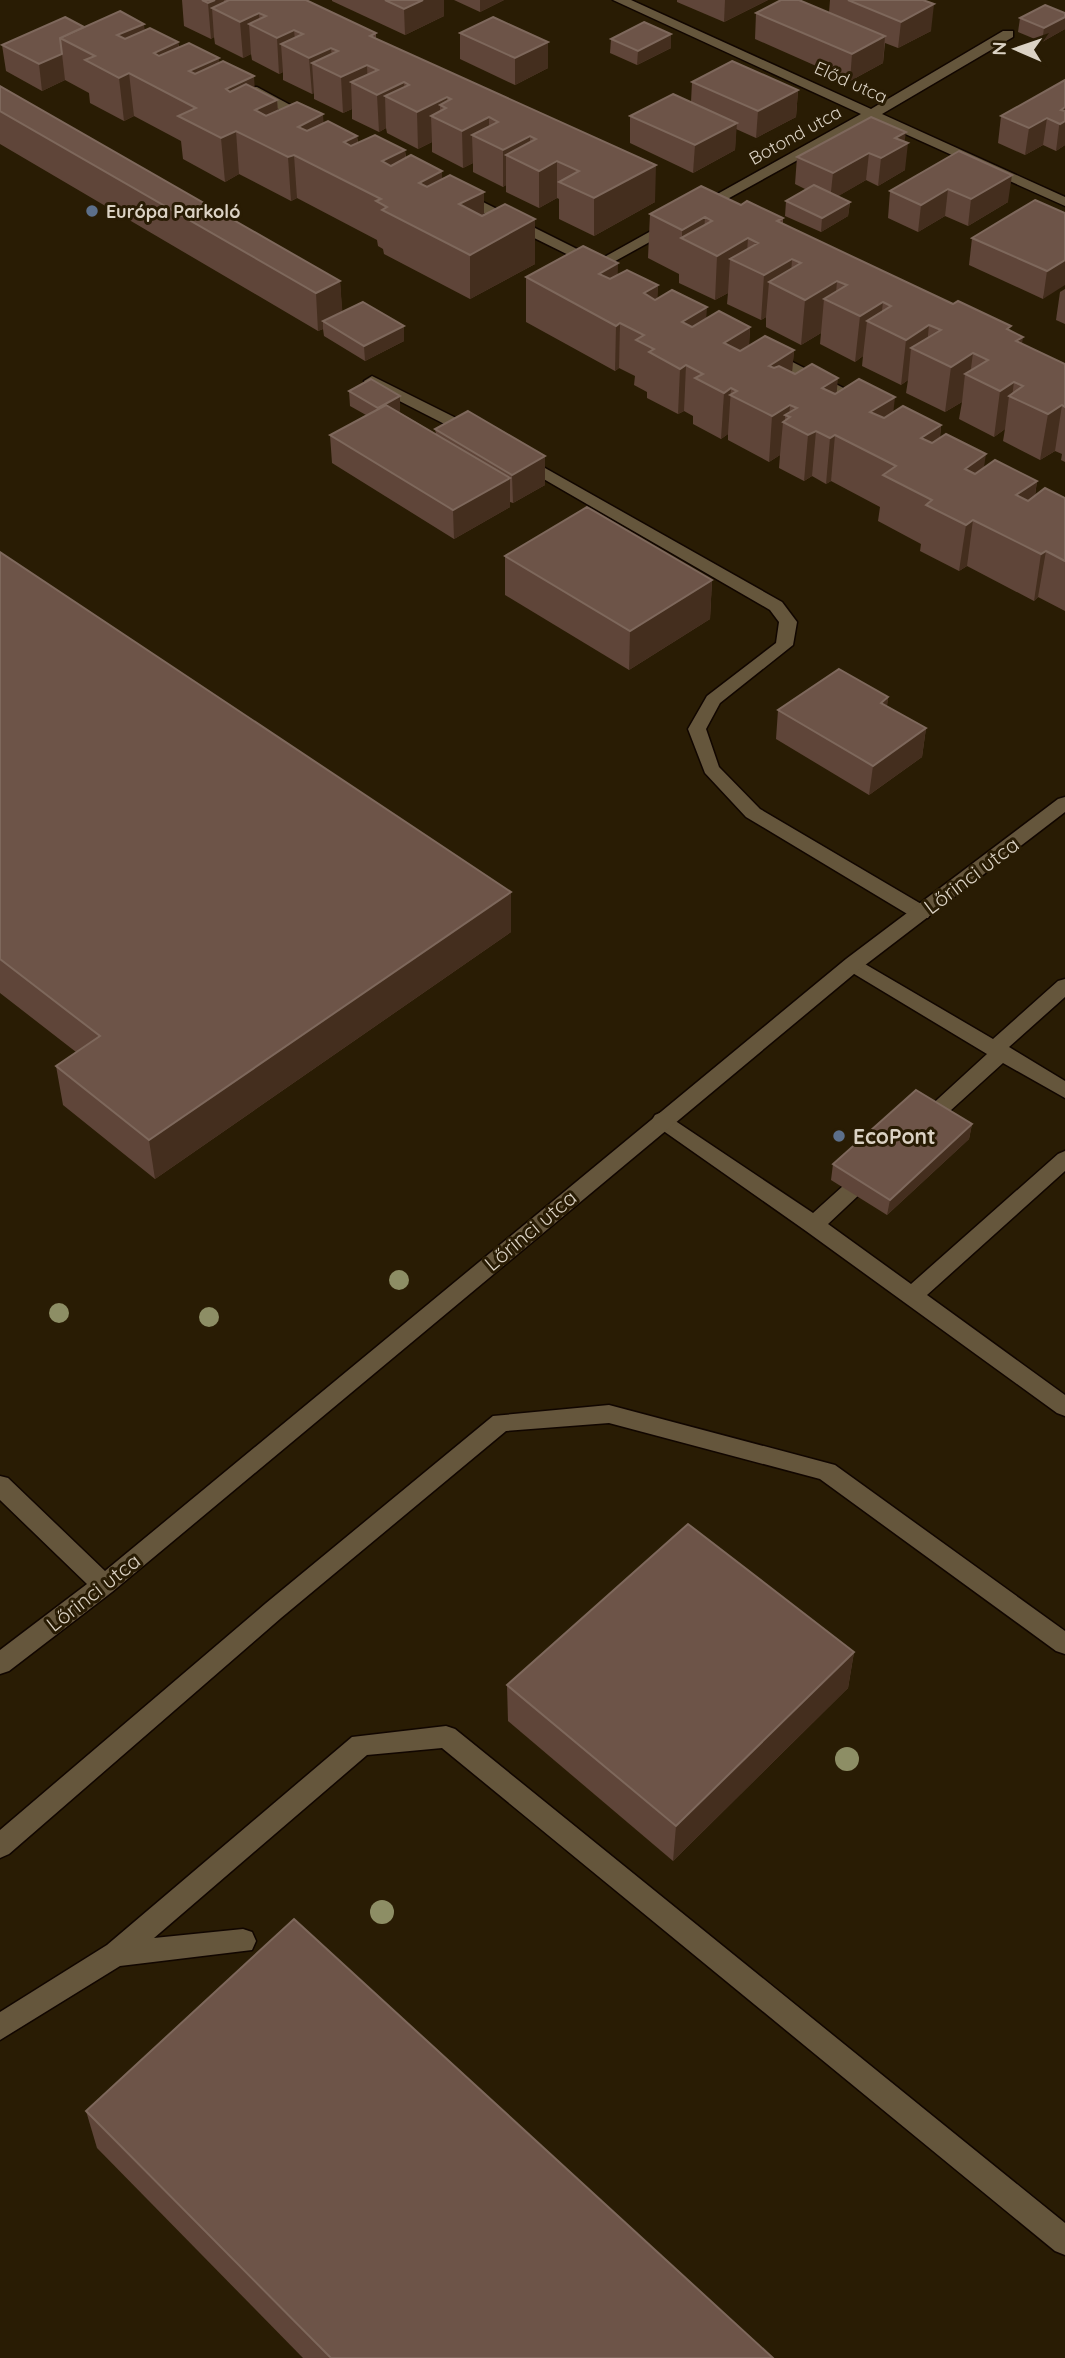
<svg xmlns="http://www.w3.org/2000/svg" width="1065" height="2358" viewBox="0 0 1065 2358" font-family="Quicksand,sans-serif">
	<rect width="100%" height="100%" fill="#291c04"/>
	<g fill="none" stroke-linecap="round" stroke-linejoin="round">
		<g stroke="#110600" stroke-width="3">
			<g id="service">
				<polygon points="372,376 482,431 484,434 476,439 470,437 366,384 364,381"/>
				<polygon points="522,455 782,602 797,622 793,645 720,703 706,729 719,767 760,809 928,908 931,913 928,918 914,918 746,817 705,773 688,729 707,696 776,643 779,622 770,610 516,463 516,457"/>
				<polygon points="853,957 993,1039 1058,981 1065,979 1065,997 1009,1047 1065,1081 1065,1098 1003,1063 929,1130 915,1130 912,1125 915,1120 987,1054 846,969 843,964"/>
				<polygon points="662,1112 813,1213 863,1168 877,1168 880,1173 877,1178 828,1224 911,1284 1058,1154 1065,1151 1065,1171 927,1295 1065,1395 1065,1416 1057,1413 806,1231 655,1125 652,1120 655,1115"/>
				<polygon points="609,1405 835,1465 1065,1631 1065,1654 1056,1651 820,1479 609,1423 506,1431 281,1618 9,1854 0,1858 0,1830 265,1604 493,1416"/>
				<polygon points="446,1726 455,1729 1065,2223 1065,2255 1055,2251 442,1748 367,1755 154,1938 243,1929 252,1932 256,1941 252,1950 120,1966 0,2040 0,2012 107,1945 352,1737"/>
			</g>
		</g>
		<g stroke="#110600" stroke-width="3">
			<g id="minor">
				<polygon points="613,0 631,0 871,109 1003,31 1013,31 1013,37 882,114 1065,197 1065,206 872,119 599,270 453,198 453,192 463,192 599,260 861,114"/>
				<polygon points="247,87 257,87 318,120 306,123 247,93"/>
				<polygon points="769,350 871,402 873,405 865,410 859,408 764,358 764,352"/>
				<polygon points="1065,797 1065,812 860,969 112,1592 9,1671 0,1674 0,1650 87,1584 0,1500 0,1476 8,1478 105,1571 846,959 1058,799"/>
			</g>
		</g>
		<use href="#service" fill="#65563c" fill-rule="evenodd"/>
		<use href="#minor" fill="#65563c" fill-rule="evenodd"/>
	</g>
	<g fill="#8d8e65">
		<circle cx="399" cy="1280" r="10"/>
		<circle cx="59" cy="1313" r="10"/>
		<circle cx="209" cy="1317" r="10"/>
		<circle cx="847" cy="1759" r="12"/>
		<circle cx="382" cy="1912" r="12"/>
	</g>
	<g fill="#5f4539">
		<polygon points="182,0 306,0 376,33 376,38 655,202 594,236 559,219 559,199 557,198 539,208 506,192 506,185 503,187 473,172 473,163 463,168 432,152 432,142 418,149 387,133 386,128 379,132 352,119 352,109 343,113 314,99 314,93 312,94 283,80 283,72 279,74 252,60 251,54 243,58 215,44 214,37 211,39 184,26"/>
		<polygon points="332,0 444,0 444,16 405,35 332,1"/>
		<polygon points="454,0 504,0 480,12"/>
		<polygon points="677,0 768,0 724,22 677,2"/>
		<polygon points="830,0 923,0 931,31 898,48 885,43 883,63 850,81 755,39 756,13 829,13"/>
		<polygon points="1065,13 1065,29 1042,42 1018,32 1020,18"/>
		<polygon points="84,27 145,31 178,42 179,47 219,58 219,63 254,88 277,100 278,111 324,123 357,136 358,143 405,150 406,158 442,179 484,215 535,219 535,264 470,299 384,254 383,249 378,246 377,240 297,198 291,201 239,174 225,182 183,159 181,141 134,116 124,121 90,103 89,93 65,80 42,91 6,71 2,45"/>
		<polygon points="460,33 548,42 548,68 515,85 460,59"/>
		<polygon points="671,34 671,48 637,65 610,53 611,39"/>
		<polygon points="1065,80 1065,145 1056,151 1043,145 1025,155 998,143 1001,116"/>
		<polygon points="692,82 798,90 796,117 756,138 736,129 735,150 693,173 630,143 630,116 691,102"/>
		<polygon points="0,86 340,281 342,312 404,326 404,341 365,361 324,336 323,329 318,331 0,144"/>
		<polygon points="905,142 905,170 878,186 866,180 838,196 850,202 848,216 821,232 785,216 786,201 807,190 795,184 797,157"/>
		<polygon points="959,151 1008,202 968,226 945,216 918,232 888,218 890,191"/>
		<polygon points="741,205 783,218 783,224 1010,331 1022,344 1065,364 1065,462 1061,460 1062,454 1055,451 1040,460 1003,441 1005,429 994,437 959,419 962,402 945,412 906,393 908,380 901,385 862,366 863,356 855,362 820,344 821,333 801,345 766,327 766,317 761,320 727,304 728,293 715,300 679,283 679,274 648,258 650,214"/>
		<polygon points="1065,213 1043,299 969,265 972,238"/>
		<polygon points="618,275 658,285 657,298 706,319 750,327 749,346 794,350 792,372 837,393 893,412 941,425 940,438 984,468 1037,481 1035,496 1065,498 1065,611 1038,597 1034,601 967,566 959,571 920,551 921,544 878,521 880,507 831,481 826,484 812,476 804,481 779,468 780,455 769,462 728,440 728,434 721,439 693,424 693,416 684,411 678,414 647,398 647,392 634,385 635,376 619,368 615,371 526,322 526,277"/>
		<polygon points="1065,289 1065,324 1056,320 1060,292"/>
		<polygon points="349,391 400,396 400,411 399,412 436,434 435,429 545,485 513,503 510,502 510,507 454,539 332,463 330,435 366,415 350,406"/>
		<polygon points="0,552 511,932 155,1179 63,1105 56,1066 76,1052 0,993"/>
		<polygon points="505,556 712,580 710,619 629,670 505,595"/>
		<polygon points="888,697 887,706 926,728 922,757 869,795 776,739 778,710"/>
		<polygon points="972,1124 969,1139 887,1215 831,1180 833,1164"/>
		<polygon points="854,1652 848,1688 673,1861 508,1721 507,1685"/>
		<polygon points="86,2111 773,2358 303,2358 97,2148"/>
	</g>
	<g fill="#442e1e">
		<polygon points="215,0 224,0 225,14 212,8 214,37 211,39 208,3"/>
		<polygon points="423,0 444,0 444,16 405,35 404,9"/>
		<polygon points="480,0 504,0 480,12"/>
		<polygon points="725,0 768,0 724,22"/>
		<polygon points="934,4 931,31 898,48 901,22"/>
		<polygon points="259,13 260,30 249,24 251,54 243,58 240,22"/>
		<polygon points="1065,17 1065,29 1042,42 1044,28"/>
		<polygon points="144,24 149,66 129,73 134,116 124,121 119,78 117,35"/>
		<polygon points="294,30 296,51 281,44 283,72 279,74 277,38"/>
		<polygon points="671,34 671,48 637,65 638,51"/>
		<polygon points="885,36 883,63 850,81 852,54"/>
		<polygon points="178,42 183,85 154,53"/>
		<polygon points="548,42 548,68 515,85 515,58"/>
		<polygon points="331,48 333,73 312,63 314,93 312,94 309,58"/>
		<polygon points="62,54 65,80 42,91 39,64"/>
		<polygon points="219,58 222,101 189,71"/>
		<polygon points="367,65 368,91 351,82 352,109 343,113 341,77"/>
		<polygon points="254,76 256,110 277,100 280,143 226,89"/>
		<polygon points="404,82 405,106 385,96 386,128 379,132 377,95"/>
		<polygon points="798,90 796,117 756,138 758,111"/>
		<polygon points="447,97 448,124 446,108 440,105 440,120 431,116 432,142 418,149 417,112"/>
		<polygon points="1065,107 1065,145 1056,151 1061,110"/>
		<polygon points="323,114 326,158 298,127"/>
		<polygon points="489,117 489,143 472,135 473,163 463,168 462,131"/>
		<polygon points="1047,118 1043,145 1025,155 1029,128"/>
		<polygon points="737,123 735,150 693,173 695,145"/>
		<polygon points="236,131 239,174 225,182 221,138"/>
		<polygon points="906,132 904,145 908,143 905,170 878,186 881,158 895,138"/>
		<polygon points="357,136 359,179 344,142"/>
		<polygon points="530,136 530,166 506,155 506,185 503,187 503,150"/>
		<polygon points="405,150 407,194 382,161"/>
		<polygon points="869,153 866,180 830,201 833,173"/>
		<polygon points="294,155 297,198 291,201 288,157"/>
		<polygon points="557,161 557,198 539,208 539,171"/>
		<polygon points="656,165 655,202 594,236 594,198"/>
		<polygon points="442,171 443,215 419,183"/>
		<polygon points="1012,175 1008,202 968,226 971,199"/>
		<polygon points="948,189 945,216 918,232 921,205"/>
		<polygon points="484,192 484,236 459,204"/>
		<polygon points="850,202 848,216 821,232 822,218"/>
		<polygon points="705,217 703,249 682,239 682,230"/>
		<polygon points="535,219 535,264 470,299 470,255"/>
		<polygon points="748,238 746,267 730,259 728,293 715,300 717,256"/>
		<polygon points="792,259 790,292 769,282 766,317 761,320 764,275"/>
		<polygon points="1065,260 1065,285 1043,299 1047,271"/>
		<polygon points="618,263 617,308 599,274"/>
		<polygon points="340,281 343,319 323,321 323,329 318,331 316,293"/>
		<polygon points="837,281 835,305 824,299 821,333 801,345 805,300"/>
		<polygon points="658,285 656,330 644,293"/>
		<polygon points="883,302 880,327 867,321 863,356 855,362 860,316"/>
		<polygon points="707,307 704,352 682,322"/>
		<polygon points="620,323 619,368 615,371 616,326"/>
		<polygon points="929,325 926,355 911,348 908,380 901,385 906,340"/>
		<polygon points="404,326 404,341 365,361 364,346"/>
		<polygon points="750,327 747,372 724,343"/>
		<polygon points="1023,337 1017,382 1014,382 1012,397 1009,396 1005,429 994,437 1000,391 1016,341"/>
		<polygon points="794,350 790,396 769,366"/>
		<polygon points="973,353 970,376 965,374 962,402 945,412 951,367"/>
		<polygon points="686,365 684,411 678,414 680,369"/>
		<polygon points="838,378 834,423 818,433 822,388"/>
		<polygon points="731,388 728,434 721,439 724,393"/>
		<polygon points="400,396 400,411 379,423 378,408"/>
		<polygon points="895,397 890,442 870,412"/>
		<polygon points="790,405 789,417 785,415 785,424 783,422 780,455 769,462 772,416"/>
		<polygon points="1062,405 1055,451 1040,460 1048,414"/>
		<polygon points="941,425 936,471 921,438"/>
		<polygon points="816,431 812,476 804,481 808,435"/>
		<polygon points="835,435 831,481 826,484 830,438"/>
		<polygon points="986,454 979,500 965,469"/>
		<polygon points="545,456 545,485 513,503 512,475"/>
		<polygon points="510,478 510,507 454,539 453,510"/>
		<polygon points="1037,481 1030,527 1016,495"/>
		<polygon points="973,520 967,566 959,571 966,525"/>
		<polygon points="1046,551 1038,597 1034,601 1041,554"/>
		<polygon points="712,580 710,619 629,670 630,631"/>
		<polygon points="888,697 884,726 881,703"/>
		<polygon points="926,728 922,757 869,795 873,766"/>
		<polygon points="511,892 511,932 155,1179 149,1140"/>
		<polygon points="972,1124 969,1139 887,1215 890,1200"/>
		<polygon points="854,1652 848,1688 673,1861 676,1826"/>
	</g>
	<g fill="#6d5448" stroke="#7e685c" stroke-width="2">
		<polygon points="202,0 215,0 208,3"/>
		<polygon points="229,0 306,0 376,33 370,36 656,165 594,198 559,182 579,171 557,161 539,171 506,155 536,139 530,136 503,150 472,135 498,122 489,117 462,131 431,116 446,108 440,105 451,99 447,97 417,112 385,96 409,85 404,82 377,95 351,82 378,70 367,65 341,77 312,63 338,51 331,48 309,58 281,44 303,34 294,30 277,38 249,24 266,16 259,13 240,22 212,8"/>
		<polygon points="385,0 423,0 404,9"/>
		<polygon points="781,0 799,0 885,36 852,54 756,13"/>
		<polygon points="848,0 923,0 934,4 901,22"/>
		<polygon points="1045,5 1065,13 1065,17 1044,28 1020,18"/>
		<polygon points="120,11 144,24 117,35 125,39 150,28 178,42 154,53 159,56 189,43 219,58 189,71 195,74 223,61 254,76 226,89 230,92 246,84 277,100 255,110 266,116 297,102 323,114 298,127 307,131 328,121 357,136 344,142 351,146 375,135 405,150 382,161 391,166 411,155 442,171 419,183 427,187 450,175 484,192 459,204 482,216 505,204 535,219 470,255 382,210 387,207 376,201 381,199 294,155 288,157 236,131 221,138 178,116 196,108 129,73 119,78 85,60 95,56 60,38"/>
		<polygon points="65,17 84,27 60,38 62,54 39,64 2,45"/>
		<polygon points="493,17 548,42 515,58 460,33"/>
		<polygon points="644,22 671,34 638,51 611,39"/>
		<polygon points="732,61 798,90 758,111 692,82"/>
		<polygon points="1065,80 1065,107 1061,110 1065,111 1065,121 1060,124 1047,118 1029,128 1001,116"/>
		<polygon points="0,86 340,281 316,293 0,111"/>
		<polygon points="673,94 737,123 695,145 630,116"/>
		<polygon points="871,117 906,132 895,138 908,143 881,158 869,153 833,173 797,157"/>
		<polygon points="959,151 1012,175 971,199 948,189 921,205 890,191"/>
		<polygon points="814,185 850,202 822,218 786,201"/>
		<polygon points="701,186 741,205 747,201 783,218 777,221 953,304 958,301 1011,326 1007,329 1023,337 1016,341 1065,364 1065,407 1062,405 1048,414 1009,396 1023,386 1014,382 1000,391 965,374 988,360 973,353 951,367 911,348 941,330 929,325 906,340 867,321 891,306 883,302 860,316 824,299 847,285 837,281 805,300 769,282 801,263 792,259 764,275 730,259 758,243 748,238 717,256 681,238 712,221 705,217 682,230 650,214"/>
		<polygon points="1035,200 1065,213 1065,260 1047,271 972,238"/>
		<polygon points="583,246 618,263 599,274 610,279 627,270 658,285 644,293 655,300 672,290 707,307 682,322 692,327 719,311 750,327 724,343 740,351 765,336 794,350 769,366 774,368 779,366 795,374 812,364 838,378 822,388 835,394 859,379 895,397 870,412 884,418 903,406 941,425 921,438 932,443 946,434 986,454 965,469 975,474 995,460 1037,481 1016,495 1028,501 1045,488 1065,498 1065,561 1046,551 1041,554 973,520 966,525 926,505 932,500 883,475 896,466 835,435 830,438 816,431 808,435 783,422 790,417 785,415 797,408 790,405 772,416 730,395 737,391 731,388 724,393 695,378 703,374 686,365 680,369 649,352 654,349 636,340 644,335 620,323 616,326 526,277"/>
		<polygon points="363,302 404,326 364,346 323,321"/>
		<polygon points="371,379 400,396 378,408 349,391"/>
		<polygon points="386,405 510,478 453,510 330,435"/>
		<polygon points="468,411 545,456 512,475 435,429"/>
		<polygon points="587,507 712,580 630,631 505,556"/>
		<polygon points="0,552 511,892 149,1140 56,1066 100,1036 0,959"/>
		<polygon points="839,669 888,697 881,703 926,728 873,766 778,710"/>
		<polygon points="916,1090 972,1124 890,1200 833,1164"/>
		<polygon points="688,1524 854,1652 676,1826 507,1685"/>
		<polygon points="294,1919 773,2358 331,2358 86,2111"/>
	</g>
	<g fill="#5c6f8a" stroke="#291c04" stroke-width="2.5">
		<circle cx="92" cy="211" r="7"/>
		<circle cx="839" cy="1136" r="7"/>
	</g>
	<g text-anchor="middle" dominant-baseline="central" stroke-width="6" stroke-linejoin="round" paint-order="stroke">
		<g font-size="18" fill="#dbd2c4" stroke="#291c04">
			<text transform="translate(851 82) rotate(24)">Előd utca</text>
			<text transform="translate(795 135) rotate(-29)">Botond utca</text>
		</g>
		<g font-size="18" font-weight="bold" fill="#dbd2c4" stroke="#291c04" text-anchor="start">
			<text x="106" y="211">Európa Parkoló</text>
		</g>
		<g font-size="21" fill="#dbd2c4" stroke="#291c04">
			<text transform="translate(971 875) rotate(-37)">Lőrinci utca</text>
			<text transform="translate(530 1230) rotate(-40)">Lőrinci utca</text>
			<text transform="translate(93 1592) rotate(-38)">Lőrinci utca</text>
		</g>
		<g font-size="21" font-weight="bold" fill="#dbd2c4" stroke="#291c04" text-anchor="start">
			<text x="853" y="1136">EcoPont</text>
		</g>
	</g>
	<g transform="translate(1016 49) rotate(272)" stroke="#291c04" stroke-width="5" paint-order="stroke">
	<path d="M0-5L12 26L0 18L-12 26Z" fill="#dbd2c4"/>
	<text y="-10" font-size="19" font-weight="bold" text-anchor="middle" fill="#dbd2c4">N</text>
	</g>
</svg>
